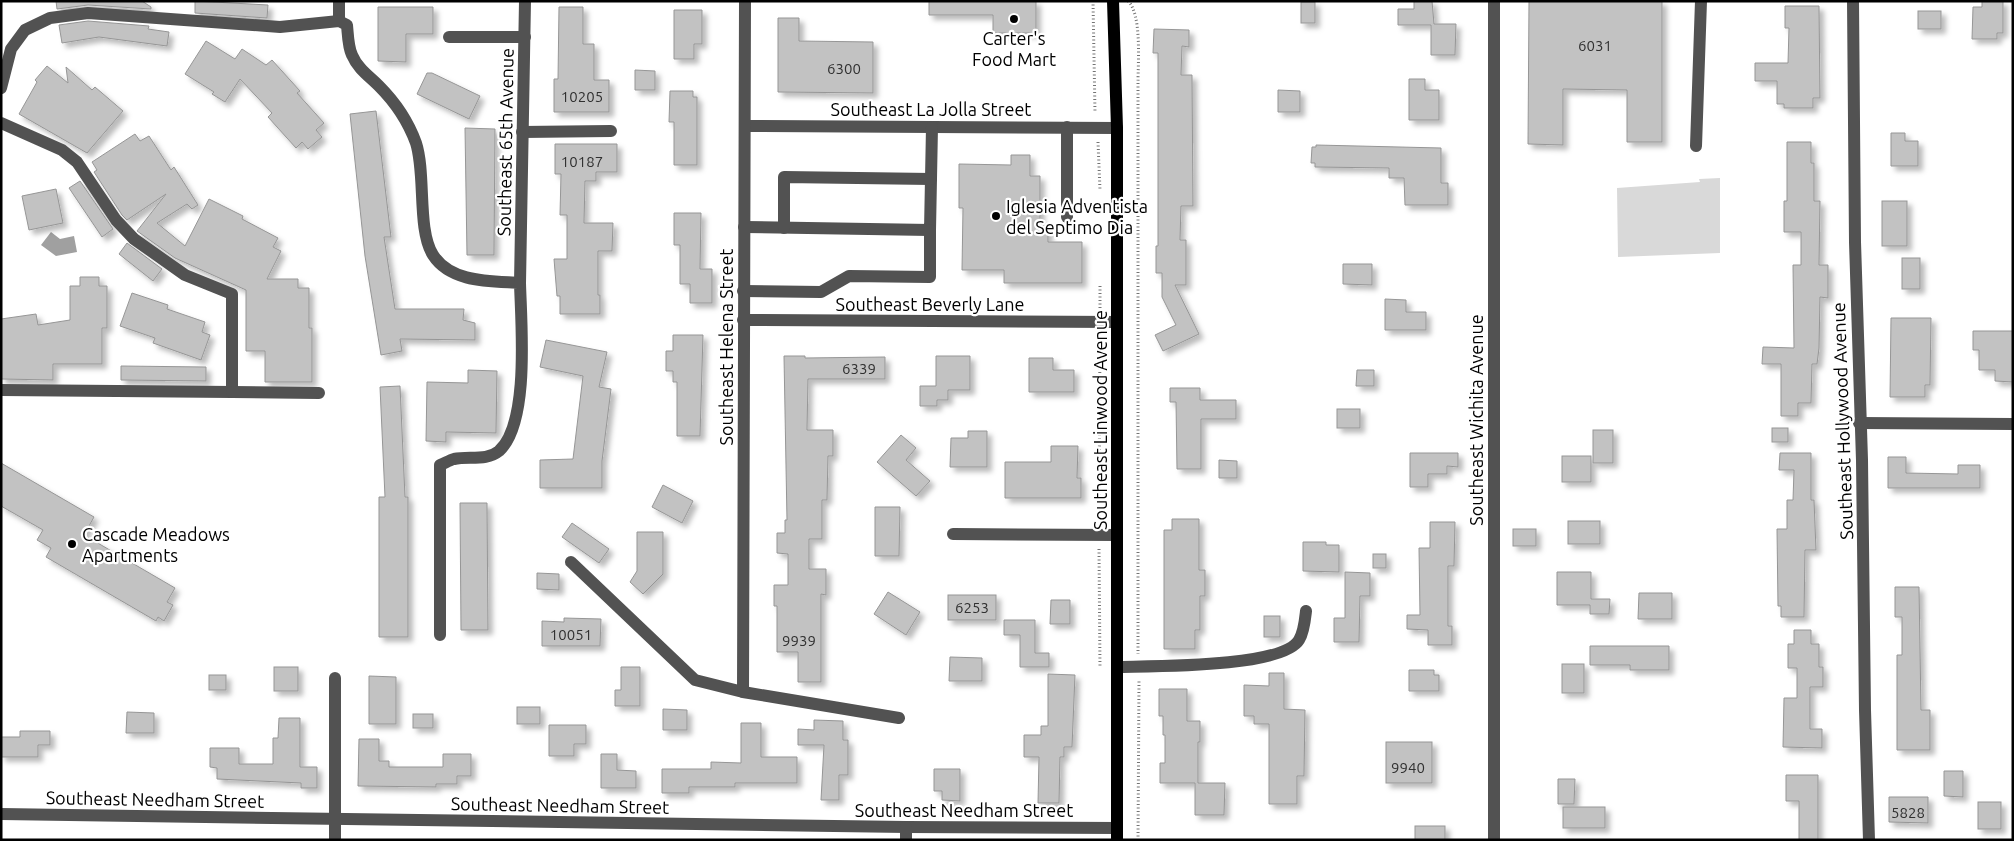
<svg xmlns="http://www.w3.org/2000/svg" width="2014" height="841" viewBox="0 0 2014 841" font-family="Ubuntu,sans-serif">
	<defs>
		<filter id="shadow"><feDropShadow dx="4.5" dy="4.5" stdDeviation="2.5" flood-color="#0004"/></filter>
	</defs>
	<rect width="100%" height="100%" fill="#fff"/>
	<polygon fill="#d9d9d9" points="1720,178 1720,253 1618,257 1617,188 1700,182 1699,179"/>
	<polygon fill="#a0a0a0" points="51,232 60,239 74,236 77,252 56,256 41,245"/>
	<g fill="#c2c2c2" stroke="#969696" filter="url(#shadow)">
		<polygon points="56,1 142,1 151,7 151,9 88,5 57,9"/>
		<polygon points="195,1 268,5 267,18 195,13"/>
		<polygon points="929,1 1036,1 1036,33 993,33 993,15 929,15"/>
		<polygon points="1414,1 1432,1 1434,24 1456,24 1455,55 1431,55 1431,25 1398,25 1398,9 1414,9"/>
		<polygon points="1529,1 1662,1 1662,142 1627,142 1627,90 1563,89 1563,145 1528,144"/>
		<polygon points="1982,1 2003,1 2003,33 1997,33 1997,39 1972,39 1973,7 1982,7"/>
		<rect x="1301" y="2" width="14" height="21"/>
		<polygon points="1785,6 1819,6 1820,98 1813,98 1813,108 1784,108 1784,104 1777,104 1777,81 1755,81 1755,63 1788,63 1789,28 1785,28"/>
		<polygon points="378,7 433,7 433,34 406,34 406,62 378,61"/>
		<polygon points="559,7 583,7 583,44 594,44 594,80 609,80 609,112 554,112 554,79 558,79"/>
		<polygon points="674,10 702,10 702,44 694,44 694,59 674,59"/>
		<rect x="1918" y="11" width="23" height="18"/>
		<polygon points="778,18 799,18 799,41 873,42 873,93 778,92"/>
		<polygon points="88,21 149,26 148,29 169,32 167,46 99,37 62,43 59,25"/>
		<polygon points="1154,29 1189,30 1189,47 1182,46 1181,75 1192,75 1193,206 1181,206 1180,240 1186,240 1186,285 1175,285 1199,334 1163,351 1155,335 1176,325 1162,297 1162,273 1156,273 1156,246 1158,246 1158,53 1153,53"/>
		<polygon points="206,41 235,59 242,49 266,65 272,60 300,91 297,93 324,123 316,130 322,137 308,149 302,142 296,148 268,117 272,113 240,79 225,102 212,94 214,92 185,74"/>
		<polygon points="47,66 68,83 66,67 92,90 95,87 123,111 87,153 19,114 37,82 35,80"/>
		<polygon points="635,70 655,71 655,90 635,90"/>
		<polygon points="427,73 432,73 480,96 469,119 417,94"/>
		<polygon points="1409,79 1425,79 1425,90 1439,90 1439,120 1409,120"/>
		<polygon points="1278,90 1300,91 1300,112 1278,112"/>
		<polygon points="670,91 693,91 693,97 697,97 697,165 674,165 674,122 669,122"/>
		<polygon points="376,111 391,237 384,237 395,309 464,309 463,320 475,323 475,340 400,339 402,351 381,355 365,256 350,114"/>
		<polygon points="465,128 495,129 494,255 467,255"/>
		<polygon points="1891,133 1905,133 1905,141 1918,141 1918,166 1891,166"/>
		<polygon points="135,134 140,141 149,136 171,170 174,167 198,205 192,209 187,204 157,223 185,246 209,199 243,216 242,219 278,238 273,247 281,251 267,279 298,279 298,288 309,288 309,328 312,328 312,382 265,382 265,351 246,351 246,290 175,258 137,231 166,194 127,220 122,215 94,172 97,170 92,162"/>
		<polygon points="1787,142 1811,142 1811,163 1814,163 1814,201 1820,201 1819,265 1828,265 1828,298 1820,297 1819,348 1817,364 1812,364 1811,403 1798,403 1798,416 1781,416 1781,364 1762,364 1763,347 1794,348 1793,265 1801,265 1801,232 1784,232 1784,201 1787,201"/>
		<polygon points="555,144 617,144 617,172 596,172 596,181 585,181 584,223 613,223 612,251 598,251 598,295 600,295 600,314 560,314 560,296 557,296 554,259 567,259 567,215 560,215 561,174 555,174"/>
		<polygon points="1316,145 1441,148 1441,183 1448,183 1448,205 1405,205 1404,178 1389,178 1389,168 1315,167 1315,163 1311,163 1312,147 1316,147"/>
		<polygon points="1011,155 1030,155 1030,176 1040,176 1040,225 1048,225 1048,242 1082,242 1082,283 1004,283 1004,270 962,270 963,208 959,208 959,164 1011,165"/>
		<polygon points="80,181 113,229 102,237 69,188"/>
		<polygon points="56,189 63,223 29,230 22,196"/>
		<rect x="1882" y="201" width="25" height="45"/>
		<polygon points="674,213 701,213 700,269 712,269 712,303 690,303 690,284 680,284 680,245 674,245"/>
		<polygon points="127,243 162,269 153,281 119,254"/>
		<rect x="1902" y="258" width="18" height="31"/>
		<polygon points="1343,264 1372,264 1372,285 1343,284"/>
		<polygon points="80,277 99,277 99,286 107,286 107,328 102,328 102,364 53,364 53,380 1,379 1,319 36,314 38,325 70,320 70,286 80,286"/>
		<polygon points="132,293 168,305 167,309 205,322 202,332 210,335 201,360 153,343 155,338 120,326"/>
		<polygon points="1385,299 1406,300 1406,312 1426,312 1426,330 1385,330"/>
		<polygon points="1891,318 1931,318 1930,385 1925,385 1925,397 1890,397"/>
		<polygon points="1973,331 2013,331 2013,382 1995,381 1995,370 1979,370 1979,350 1973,350"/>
		<polygon points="673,335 703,335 700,436 677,436 677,382 673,382 673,371 666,371 666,351 673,351"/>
		<polygon points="546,340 607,352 599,387 611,389 602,461 602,488 540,488 540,460 573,459 583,376 540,367"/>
		<polygon points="784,356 805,356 805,358 885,357 885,379 808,379 807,430 833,430 833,456 828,456 827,500 822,500 822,539 809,539 809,569 826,569 826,595 821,594 821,682 798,682 798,652 777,652 777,606 774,606 774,585 788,585 788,554 777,553 777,533 785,533 785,520 787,520"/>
		<polygon points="936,356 970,356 970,390 948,390 948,400 937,400 937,406 920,406 920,386 936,386"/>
		<polygon points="1029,358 1053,358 1053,370 1074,370 1074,392 1029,392"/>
		<polygon points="121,366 206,367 206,381 121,380"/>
		<polygon points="468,370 497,371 496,433 446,432 446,442 426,441 427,382 468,383"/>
		<polygon points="1357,370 1374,370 1374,386 1356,386"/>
		<polygon points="400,386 405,497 408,497 408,637 379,637 379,497 385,497 380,387"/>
		<polygon points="1170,388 1200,388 1200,400 1236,400 1236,419 1201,419 1201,469 1177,469 1176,402 1170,402"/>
		<rect x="1337" y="409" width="23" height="19"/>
		<rect x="1772" y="428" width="16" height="14"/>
		<rect x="1593" y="430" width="20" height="33"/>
		<polygon points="968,431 987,431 987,467 950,467 951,438 968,438"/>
		<polygon points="901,435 916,448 906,460 930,481 916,496 877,462"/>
		<polygon points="1051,446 1078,446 1077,478 1081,478 1081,498 1005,498 1005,462 1051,462"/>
		<polygon points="1410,453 1458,453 1458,467 1447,466 1447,474 1428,474 1428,487 1410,487"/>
		<polygon points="1780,453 1811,453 1811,500 1814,500 1816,550 1805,550 1804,617 1781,617 1781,606 1778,606 1777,529 1787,529 1787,500 1793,500 1794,470 1779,470"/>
		<rect x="1562" y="456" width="29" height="26"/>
		<polygon points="1888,457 1906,457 1906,473 1958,474 1958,465 1980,465 1980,488 1888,488"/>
		<polygon points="1219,460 1237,461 1237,478 1219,478"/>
		<polygon points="1,463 94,517 84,535 175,588 167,602 173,605 164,621 158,617 156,621 46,557 51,548 37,540 43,530 1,506"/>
		<polygon points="663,485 693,501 682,523 652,507"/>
		<polygon points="460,503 487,503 488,630 461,630"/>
		<polygon points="875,507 900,507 899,556 875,556"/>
		<polygon points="1172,519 1199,519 1199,570 1205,570 1205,596 1200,596 1200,630 1195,630 1195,649 1164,649 1164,530 1172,530"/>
		<rect x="1568" y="521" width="32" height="23"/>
		<polygon points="1430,522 1455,522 1454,566 1448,566 1448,626 1452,626 1452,645 1428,645 1428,630 1407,629 1407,615 1420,615 1419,548 1430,548"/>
		<polygon points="572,523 609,549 599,563 562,537"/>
		<rect x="1513" y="529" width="23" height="17"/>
		<polygon points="637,532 663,532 663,574 643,594 630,582 637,571"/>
		<polygon points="1303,542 1326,542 1326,545 1339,545 1339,572 1303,571"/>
		<rect x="1373" y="554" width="13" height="14"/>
		<polygon points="1345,572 1370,573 1370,596 1360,596 1359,642 1334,642 1334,618 1345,618"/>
		<polygon points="1557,572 1591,572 1591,599 1610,599 1609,614 1590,614 1590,605 1557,605"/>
		<polygon points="537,573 559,574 559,590 537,589"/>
		<polygon points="1895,587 1919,587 1921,710 1930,710 1930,750 1897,750 1897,655 1902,655 1902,617 1895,617"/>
		<polygon points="888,592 920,612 906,635 874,614"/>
		<polygon points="1639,593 1672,593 1672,619 1638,619"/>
		<rect x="948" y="595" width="48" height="25"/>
		<polygon points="1051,600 1070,600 1070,624 1050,624"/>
		<rect x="1264" y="616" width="16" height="21"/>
		<polygon points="564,618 601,619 600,646 542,646 542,621 564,622"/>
		<polygon points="1004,620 1035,620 1035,653 1049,653 1049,667 1020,667 1020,635 1004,635"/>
		<polygon points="1794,630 1811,630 1811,644 1819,644 1819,667 1823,667 1823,687 1810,687 1810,729 1822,729 1822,748 1783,747 1784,698 1797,698 1797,668 1788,668 1788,644 1794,644"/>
		<polygon points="1590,646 1669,646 1669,670 1630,670 1630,665 1590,665"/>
		<polygon points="950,657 982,658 982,681 949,681"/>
		<rect x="1562" y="664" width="22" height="29"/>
		<rect x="274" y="667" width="24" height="24"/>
		<polygon points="621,667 640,667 640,706 615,706 615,690 621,690"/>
		<polygon points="1409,670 1434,670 1434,675 1439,675 1439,691 1409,691"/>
		<polygon points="1269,673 1284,673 1284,709 1305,710 1304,776 1297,776 1297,804 1269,804 1269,724 1254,724 1254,716 1244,716 1244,685 1269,686"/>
		<polygon points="1048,674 1075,675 1072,747 1064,747 1064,757 1060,757 1059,803 1038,803 1039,757 1024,757 1024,735 1041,735 1041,726 1048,726"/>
		<rect x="209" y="675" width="17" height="15"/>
		<polygon points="369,676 396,677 396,724 369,724"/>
		<polygon points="1159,689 1187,689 1187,721 1200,721 1200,742 1198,742 1198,783 1225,783 1224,815 1195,815 1195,783 1160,783 1160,763 1165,763 1165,735 1163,735 1163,716 1159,716"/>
		<rect x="517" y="707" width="23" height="17"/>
		<polygon points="663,709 687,710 687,730 663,730"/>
		<polygon points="127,712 154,713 154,733 126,733"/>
		<rect x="413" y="714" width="20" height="14"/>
		<polygon points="279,718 300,718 300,767 317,767 317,788 301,788 301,783 217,779 217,768 210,767 210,748 239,748 239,764 273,764 273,738 278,738"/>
		<polygon points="814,720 843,721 843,740 848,740 848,775 839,775 839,800 821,800 824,745 798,745 798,729 814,730"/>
		<polygon points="741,723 761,723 761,757 797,757 797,783 735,783 735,787 689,787 689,793 662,793 662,769 711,769 711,762 741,763"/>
		<polygon points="549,725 586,725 586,744 574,744 574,756 549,756"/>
		<polygon points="20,731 50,731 50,745 38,745 38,757 1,757 1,737 20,737"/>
		<polygon points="359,739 379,739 379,761 389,761 389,767 443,767 443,754 471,754 471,776 457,776 457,784 436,784 436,787 358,786"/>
		<rect x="1386" y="742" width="46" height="41"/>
		<polygon points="601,754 617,754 617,770 636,771 636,788 601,788"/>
		<polygon points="934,769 960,769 960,801 942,800 942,791 934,791"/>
		<polygon points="1944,771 1963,771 1963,797 1944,796"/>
		<polygon points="1786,775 1818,775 1818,840 1799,840 1799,801 1786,801"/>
		<polygon points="1558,779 1575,779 1574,804 1558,804"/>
		<polygon points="1889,797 1928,797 1928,823 1889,822"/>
		<rect x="1978" y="802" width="23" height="27"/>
		<rect x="1563" y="807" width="42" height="21"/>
		<rect x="1415" y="826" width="30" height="14"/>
	</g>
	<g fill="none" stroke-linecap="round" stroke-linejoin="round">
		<g stroke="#747474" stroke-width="3" stroke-dasharray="1 2.5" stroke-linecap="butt">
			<polyline points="1093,1 1095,113"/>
			<path d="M1128,1C1142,14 1138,64 1138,82V654"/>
			<polyline points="1098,142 1100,190"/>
			<polyline points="1100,308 1100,286"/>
			<polyline points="1099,520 1100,336"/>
			<polyline points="1099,549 1100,668"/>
			<polyline points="1138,840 1139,680"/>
		</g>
		<g stroke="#525252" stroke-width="12">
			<polyline points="339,1 339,21"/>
			<polyline points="1853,1 1855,242 1862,460 1865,710 1869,840"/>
			<polyline points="449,37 525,37"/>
			<path d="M1,88L11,49L25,30L50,18L88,13L280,27L339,21L347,25C348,35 348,47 352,55C358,69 369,76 379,86C396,103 408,121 416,143C426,174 417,230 433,255C451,283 491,281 520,283C521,323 530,423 499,451C487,461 469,456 454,459C450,460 445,463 440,465V635"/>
			<polyline points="1,123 62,150 77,162 116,220 134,239 185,275 232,294 232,392 1,390"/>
			<polyline points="745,126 1117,128"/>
			<polyline points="1067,127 1067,217"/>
			<polyline points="522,132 611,131"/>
			<polyline points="1696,146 1701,1"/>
			<polyline points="744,227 930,230 932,127"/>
			<polyline points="784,228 784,177 931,179"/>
			<polyline points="520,283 525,1"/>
			<polyline points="743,291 821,292 849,276 930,277 930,230"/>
			<polyline points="743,320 1117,322"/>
			<polyline points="232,392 319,393"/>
			<polyline points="1859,423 2013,424"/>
			<polyline points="953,534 1117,535"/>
			<polyline points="571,562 695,680 743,692 899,718"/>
			<path d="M1117,667C1151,666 1282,668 1299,640C1304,632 1305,620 1306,611"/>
			<polyline points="743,692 745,1"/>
			<polyline points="1,814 906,827 1117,828"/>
			<polyline points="335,840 335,678"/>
			<polyline points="906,840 906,827"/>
			<polyline points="1494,840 1494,1"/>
		</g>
		<polyline stroke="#000" stroke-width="12" points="1113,1 1117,128 1117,840"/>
	</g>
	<g fill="#000" stroke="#fff" stroke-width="2">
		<circle cx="1014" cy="19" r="5"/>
		<circle cx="996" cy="216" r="5"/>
		<circle cx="72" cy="544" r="5"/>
	</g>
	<g text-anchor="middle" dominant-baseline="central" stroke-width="4.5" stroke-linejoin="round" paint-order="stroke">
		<g font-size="15" fill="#303030">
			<text x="1595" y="45">6031</text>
			<text x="844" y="68">6300</text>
			<text x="582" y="96">10205</text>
			<text x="582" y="161">10187</text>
			<text x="859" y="368">6339</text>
			<text x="972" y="607">6253</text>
			<text x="571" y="634">10051</text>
			<text x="799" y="640">9939</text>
			<text x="1408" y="767">9940</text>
			<text x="1908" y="812">5828</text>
		</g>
		<g font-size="18" fill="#000" stroke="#fff" text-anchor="start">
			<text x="1014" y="38" text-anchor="middle">Carter's<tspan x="1014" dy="21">Food Mart</tspan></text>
			<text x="1006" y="206">Iglesia Adventista<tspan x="1006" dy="21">del Septimo Dia</tspan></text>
			<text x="82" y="534">Cascade Meadows<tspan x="82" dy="21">Apartments</tspan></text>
		</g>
		<g font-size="18" fill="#000" stroke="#fff">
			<text x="931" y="109">Southeast La Jolla Street</text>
			<text transform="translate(505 142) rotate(-89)">Southeast 65th Avenue</text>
			<text x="930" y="304">Southeast Beverly Lane</text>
			<text transform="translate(726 347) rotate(-90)">Southeast Helena Street</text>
			<text transform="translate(1100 420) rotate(-90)">Southeast Linwood Avenue</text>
			<text transform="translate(1476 420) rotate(-90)">Southeast Wichita Avenue</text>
			<text transform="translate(1842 421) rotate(-92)">Southeast Hollywood Avenue</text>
			<text transform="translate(155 799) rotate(1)">Southeast Needham Street</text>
			<text transform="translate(560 805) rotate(1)">Southeast Needham Street</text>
			<text x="964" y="810">Southeast Needham Street</text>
		</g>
	</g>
	<rect width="2014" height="841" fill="none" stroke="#000000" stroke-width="5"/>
</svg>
